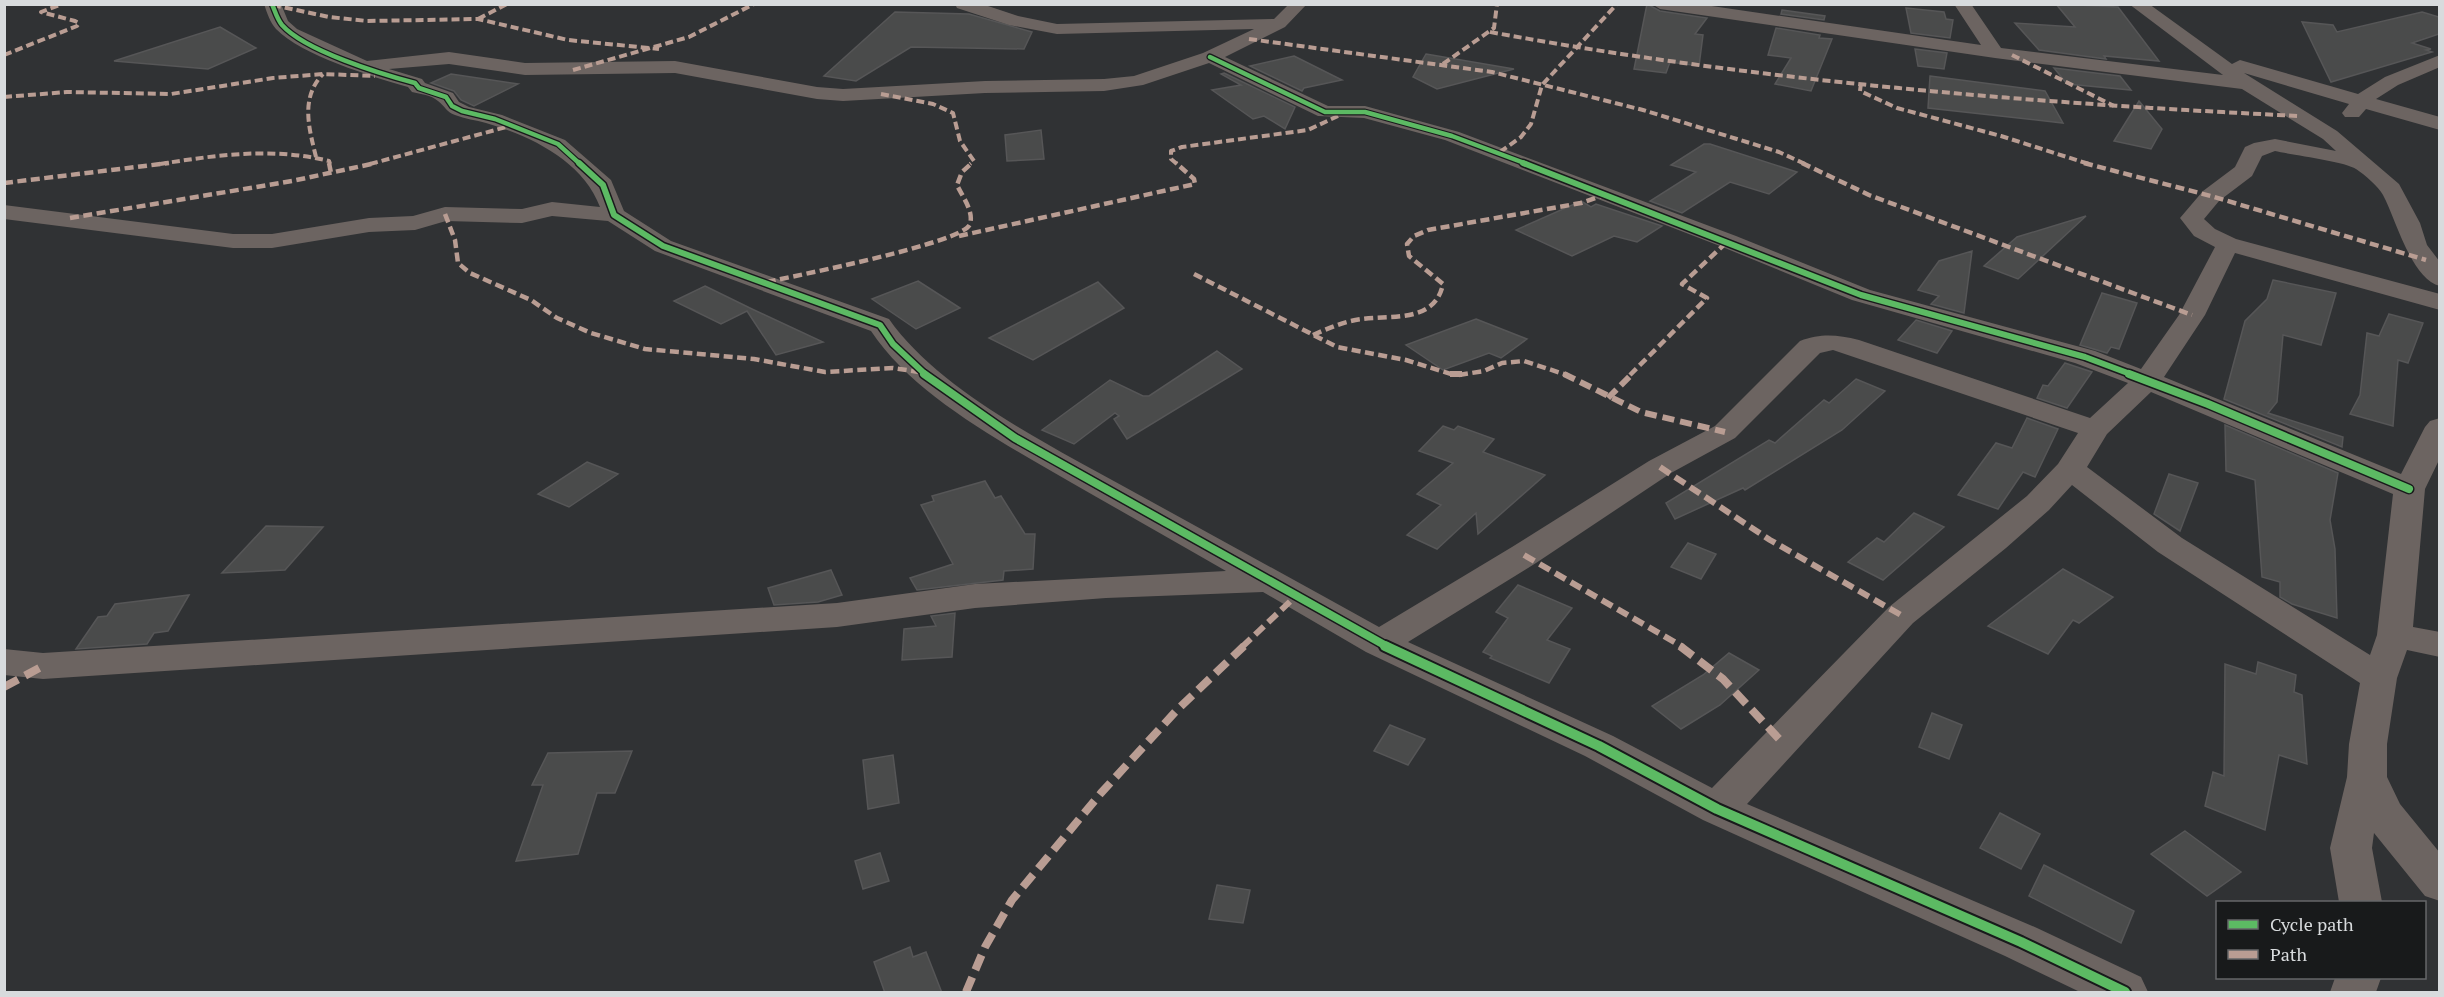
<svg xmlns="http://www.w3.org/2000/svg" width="2444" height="997" viewBox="0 0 2444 997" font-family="'PT Serif',serif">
	<rect width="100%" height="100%" fill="#303234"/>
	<g fill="#4a4b4b" stroke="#565657" stroke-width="1.5">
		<polygon points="1647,4 1660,11 1707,18 1695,34 1703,35 1699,66 1670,62 1666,73 1634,69"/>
		<polygon points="2056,4 2118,7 2159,61 2104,56 2106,59 2039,50 2015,23 2075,27"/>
		<polygon points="1906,8 1944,12 1946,19 1953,20 1950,38 1911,33"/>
		<polygon points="1782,10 1825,16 1824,20 1781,14"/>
		<polygon points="895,12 969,14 1032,32 1024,49 911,47 856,81 824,76"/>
		<polygon points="2422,12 2439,17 2439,34 2412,43 2431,49 2426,50 2432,52 2331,82 2302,22 2333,25 2337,32"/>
		<polygon points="220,27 256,48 208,69 114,61"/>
		<polygon points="1776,28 1820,35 1819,38 1832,39 1811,91 1775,84 1791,58 1768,55"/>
		<polygon points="1915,49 1947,53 1944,69 1918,66"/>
		<polygon points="1426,54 1514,69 1437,89 1413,77"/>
		<polygon points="1294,56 1342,80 1304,88 1302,91 1250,66"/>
		<polygon points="2054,68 2120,76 2131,90 2067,84"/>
		<polygon points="1224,73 1295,107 1285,129 1264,116 1253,119 1212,90 1241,85 1221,74"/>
		<polygon points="451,74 518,84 474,106 461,100 454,91 431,83"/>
		<polygon points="1930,76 2045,91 2063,123 1928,108"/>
		<polygon points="2139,101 2162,129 2151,149 2114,141"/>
		<polygon points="1041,130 1044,159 1007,161 1005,135"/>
		<polygon points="1704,144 1710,144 1797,172 1769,194 1730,182 1682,213 1650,201 1696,172 1671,165"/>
		<polygon points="1581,201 1591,207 1596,204 1662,226 1637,242 1614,236 1572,256 1516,230"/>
		<polygon points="2086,216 2018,279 1984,266 2017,237"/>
		<polygon points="1972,251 1964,313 1931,304 1939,296 1918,290 1939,261"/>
		<polygon points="2273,280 2336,293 2321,345 2283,335 2277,402 2268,413 2343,437 2342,447 2224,399 2245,321 2267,299"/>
		<polygon points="918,281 960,308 916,329 872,299"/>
		<polygon points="1098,282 1124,308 1033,360 989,338"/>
		<polygon points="705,286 752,309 823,342 776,355 747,311 721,324 674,301"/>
		<polygon points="2102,293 2137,303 2119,349 2111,347 2107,353 2080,345"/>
		<polygon points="2389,314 2423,323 2408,363 2398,360 2393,426 2350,414 2360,395 2367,333 2379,336"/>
		<polygon points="1476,319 1527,339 1501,358 1489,353 1443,370 1406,345"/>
		<polygon points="1916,320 1952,331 1937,353 1898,340"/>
		<polygon points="1217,351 1242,369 1127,439 1114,419 1119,416 1115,413 1074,444 1042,430 1110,380 1143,396 1149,396"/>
		<polygon points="2065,363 2092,372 2067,408 2037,398 2043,385 2048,386"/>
		<polygon points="1856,379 1885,391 1842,430 1745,490 1743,488 1675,519 1666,503 1769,440 1775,443 1824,400 1829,403"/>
		<polygon points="2027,418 2058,429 2035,477 2023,472 1998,509 1958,495 1996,443 2012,448"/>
		<polygon points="2225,425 2338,473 2330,520 2335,549 2337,618 2292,604 2280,597 2280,582 2262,577 2255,480 2226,471"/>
		<polygon points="1443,426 1454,430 1458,426 1494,439 1483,452 1545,475 1478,534 1476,513 1437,549 1407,535 1441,505 1417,494 1453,463 1419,451"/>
		<polygon points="587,462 618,474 569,507 538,494"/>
		<polygon points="2169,474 2198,483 2180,531 2154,514"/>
		<polygon points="985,481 995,498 1001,496 1025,534 1035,534 1033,569 1004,571 1003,580 917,590 910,578 953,564 921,505 934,501 932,496"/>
		<polygon points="1914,513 1944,527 1883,580 1848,562 1877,538 1884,542"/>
		<polygon points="266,526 323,527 285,570 222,573"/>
		<polygon points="1688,543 1716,554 1701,579 1671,567"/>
		<polygon points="2063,569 2113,597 2079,623 2073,620 2048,654 1988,626"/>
		<polygon points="831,570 842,595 818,602 774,605 768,588"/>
		<polygon points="1518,585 1572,608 1547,640 1570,649 1549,683 1490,658 1492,656 1483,652 1508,618 1496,612"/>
		<polygon points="189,595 168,631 154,633 147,644 76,649 98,617 107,616 115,604"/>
		<polygon points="955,613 952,657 902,660 904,629 936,626 931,616"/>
		<polygon points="1729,653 1759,670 1720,705 1681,729 1652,706 1703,675"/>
		<polygon points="2258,662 2296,675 2294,692 2302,695 2307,764 2279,755 2265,830 2205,806 2213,772 2224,776 2225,664 2256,674"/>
		<polygon points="1932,713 1962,725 1949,759 1919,747"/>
		<polygon points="1390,725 1425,739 1408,765 1374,751"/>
		<polygon points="632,751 615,793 597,793 578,854 516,861 543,785 532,785 548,753"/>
		<polygon points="893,755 899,803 868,809 863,760"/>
		<polygon points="2000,813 2040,834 2021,869 1980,848"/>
		<polygon points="2185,831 2241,872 2207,896 2151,854"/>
		<polygon points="880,853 889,881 863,889 855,861"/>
		<polygon points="2044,865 2134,911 2121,943 2029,896"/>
		<polygon points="1217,885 1250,890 1243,923 1209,919"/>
		<polygon points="910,947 913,957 926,952 942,993 885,993 874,962"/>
	</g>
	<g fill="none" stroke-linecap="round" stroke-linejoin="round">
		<g fill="#6c6461" fill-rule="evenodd">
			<path d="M264,4H281L288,21L297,29L367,61L449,52L525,63L675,61L817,87L843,89L985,81L1104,79L1134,76L1203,53L1254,29L1057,34L1009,25L957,8L955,4H982L1018,16L1057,24L1274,19L1289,4H1307L1285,27L1225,57L1328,106H1365L1459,132L1736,236L1870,290L2095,351L2141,369L2179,315L2215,247L2194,236L2180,218L2203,191L2235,167L2245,147L2254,143L2275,139L2336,151L2323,139L2242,89L1995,58L1660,9L1652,4H1698L1981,45L1954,4H1971L2001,48L2223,75L2129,4H2149L2232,64L2240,60L2358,94L2385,77L2440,55V67L2398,85L2376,99L2440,117V130L2366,109L2359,117H2345L2342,113L2349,104L2244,73L2337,131L2399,184L2420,223L2427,245L2440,262V286C2411,279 2396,219 2383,195C2378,186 2365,175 2356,169C2344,161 2292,155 2275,151L2262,156L2252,176L2219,201L2204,219L2215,229L2236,239L2440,294V310L2235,253L2205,315L2164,377L2401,474L2425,427L2430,421L2440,418V458L2425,489L2413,627L2440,632V657L2407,650L2397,678L2387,744V777L2400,804L2440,853V901L2425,896L2374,833L2372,848L2382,902H2339L2330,848L2347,777L2349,744L2360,683L2158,552L2072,485L2049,510L2006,548L1913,623L1747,804L2037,928L2141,977L2148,992H2080L2005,956L1703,820L1585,756L1366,652L1263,592L1106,598L975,608L837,627L43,679L4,675V649L43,653L837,603L975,584L1226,571C1175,542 1123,512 1072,483C1005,444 914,396 871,331L655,251L608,221L552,216L522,223L446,221L415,230L369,232L272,248H233L4,219V205L233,234H272L369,218L413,216L445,207L522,209L552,202L600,207C583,161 531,136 486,123C476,120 465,119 455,115C446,112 445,106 438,101C431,95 421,94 412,92L408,87C373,77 301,55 276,29C270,22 267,13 264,4ZM1209,63L1318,116L1364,118L1445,140L1720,246L1852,300L2075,363L2128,383L2090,418L1859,340C1837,335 1822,333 1800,341L1715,426L1649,461L1512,547L1379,627C1296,581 1214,536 1132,491C1055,448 940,392 889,319L671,241L624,211L611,180L565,140L502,115L469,107L459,102L453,93L425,83L422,79L389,69L449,64L525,75L675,73L817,99L843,101L985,93L1104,91L1143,85ZM1833,350L2078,433L2058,464L2027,496L1889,607L1712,788L1613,736L1408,642L1536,563L1671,473L1735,438L1820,353ZM2151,392L2393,494L2377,635L2370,655L2182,538L2087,467L2107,434Z"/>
			<polygon points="2335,978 2381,978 2376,992 2330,992"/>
		</g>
		<g stroke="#b99d93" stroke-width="4" stroke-dasharray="8 4" stroke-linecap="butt">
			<polyline points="273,5 329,17 367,21 478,19 568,40 659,49"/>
			<polyline points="478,19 507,4"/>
			<path d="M1490,32C1757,81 2028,103 2299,116"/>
			<polyline points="1249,39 1492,72 1643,110 1779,152 1805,164"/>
			<polyline points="4,55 77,26 79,23 75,21 41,12 62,4"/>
			<polyline points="2012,55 2114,106"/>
			<polyline points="1443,64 1494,28 1497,4"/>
			<polyline points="573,70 689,37 754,4"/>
			<polyline points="1861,83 1860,91 1897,108 2001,136 2089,164"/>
			<polyline points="881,94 933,104 953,113 960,141 974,161 970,164"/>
			<polyline points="4,97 67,92 171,94 273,78 323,74 375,76"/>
			<polyline points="1500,152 1521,137 1531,124 1542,85 1617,4"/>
			<path d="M316,157C309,128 300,98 323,74"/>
			<path d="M160,164C217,155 272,147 329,161L330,164"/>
			<polyline points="370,164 510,126"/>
			<polyline points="1177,164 1171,159 1171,151 1182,147 1308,130 1338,116"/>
		</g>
		<g stroke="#b99d93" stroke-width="4.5" stroke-dasharray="9 4.5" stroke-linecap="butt">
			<polyline points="329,163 331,173"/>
			<polyline points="1802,163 1869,195 2192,315"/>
			<polyline points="2084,163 2211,196 2426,260"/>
			<polyline points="4,183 169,163"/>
			<polyline points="445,214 455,240 458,263 470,273 531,300 557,318 591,333 645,349 754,359 825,372 893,368 919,372"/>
			<polyline points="70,218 292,181 376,163"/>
			<polyline points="959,236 1195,184 1194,179 1176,163"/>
			<polyline points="1194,274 1337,347 1406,360 1454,375"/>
			<path d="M767,282C794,276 964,243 970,224C974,211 962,196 957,185L962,172L972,163"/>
			<path d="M1313,335C1329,328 1345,321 1362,319C1392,315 1435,323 1443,284L1409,256L1407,244L1414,236L1428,230L1581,203L1604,195"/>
			<polyline points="1459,375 1484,371 1502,363 1524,361 1567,375"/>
			<polyline points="1630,375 1707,298 1682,284 1728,241"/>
		</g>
		<g stroke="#b99d93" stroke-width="6" stroke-dasharray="12 6" stroke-linecap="butt">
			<polyline points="1450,374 1467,374"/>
			<polyline points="1564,374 1641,412 1725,432"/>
			<polyline points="1608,398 1632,374"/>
			<polyline points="1660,467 1770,540 1901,615"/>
			<polyline points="1524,555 1683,647"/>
			<polyline points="1242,647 1296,596"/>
		</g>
		<g stroke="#b99d93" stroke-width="8" stroke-dasharray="16 8" stroke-linecap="butt">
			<polyline points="1680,646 1723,679 1781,741"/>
			<polyline points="4,687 43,666"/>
			<polyline points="966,992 985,947 1012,900 1101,793 1177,710 1244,646"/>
		</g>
		<g stroke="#181a1b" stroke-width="7">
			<g id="cycleway-far3">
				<path d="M272,4C275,11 277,19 282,25C305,51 381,74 415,83L419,88L446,97L452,106L462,111L495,119L558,144L580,164"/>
				<polyline points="1210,57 1325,112 1365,112 1452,136 1527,164"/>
			</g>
		</g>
		<g stroke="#181a1b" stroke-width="9">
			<g id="cycleway-far2">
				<polyline points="579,163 603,185 614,215 663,246 880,325 893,344 926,375"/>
				<polyline points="1523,163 1861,295 2085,357 2133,375"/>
			</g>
		</g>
		<g stroke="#181a1b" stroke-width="11">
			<g id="cycleway-far1">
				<polyline points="924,374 1015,438 1388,647"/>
				<polyline points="2129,374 2208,404 2409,489"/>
			</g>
		</g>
		<g stroke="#181a1b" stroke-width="14">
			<polyline id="cycleway" points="1385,646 1599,746 1717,809 2021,942 2125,992"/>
		</g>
		<use href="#cycleway-far3" stroke="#5cba63" stroke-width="4.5"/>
		<use href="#cycleway-far2" stroke="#5cba63" stroke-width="6"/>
		<use href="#cycleway-far1" stroke="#5cba63" stroke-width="8"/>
		<use href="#cycleway" stroke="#5cba63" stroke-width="10"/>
	</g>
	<rect width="2444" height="997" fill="none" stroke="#d8dbdd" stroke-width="12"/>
	<rect x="2216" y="901" width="210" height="78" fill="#181a1b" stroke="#656769" stroke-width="1.5"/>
	<rect x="2228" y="920" width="30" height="9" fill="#5cba63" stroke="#656769" stroke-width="1.5"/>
	<text x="2270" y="931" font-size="18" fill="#d8dbdd">Cycle path</text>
	<rect x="2228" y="950" width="30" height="9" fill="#b99d93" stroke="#656769" stroke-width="1.5"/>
	<text x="2270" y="961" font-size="18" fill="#d8dbdd">Path</text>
</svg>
